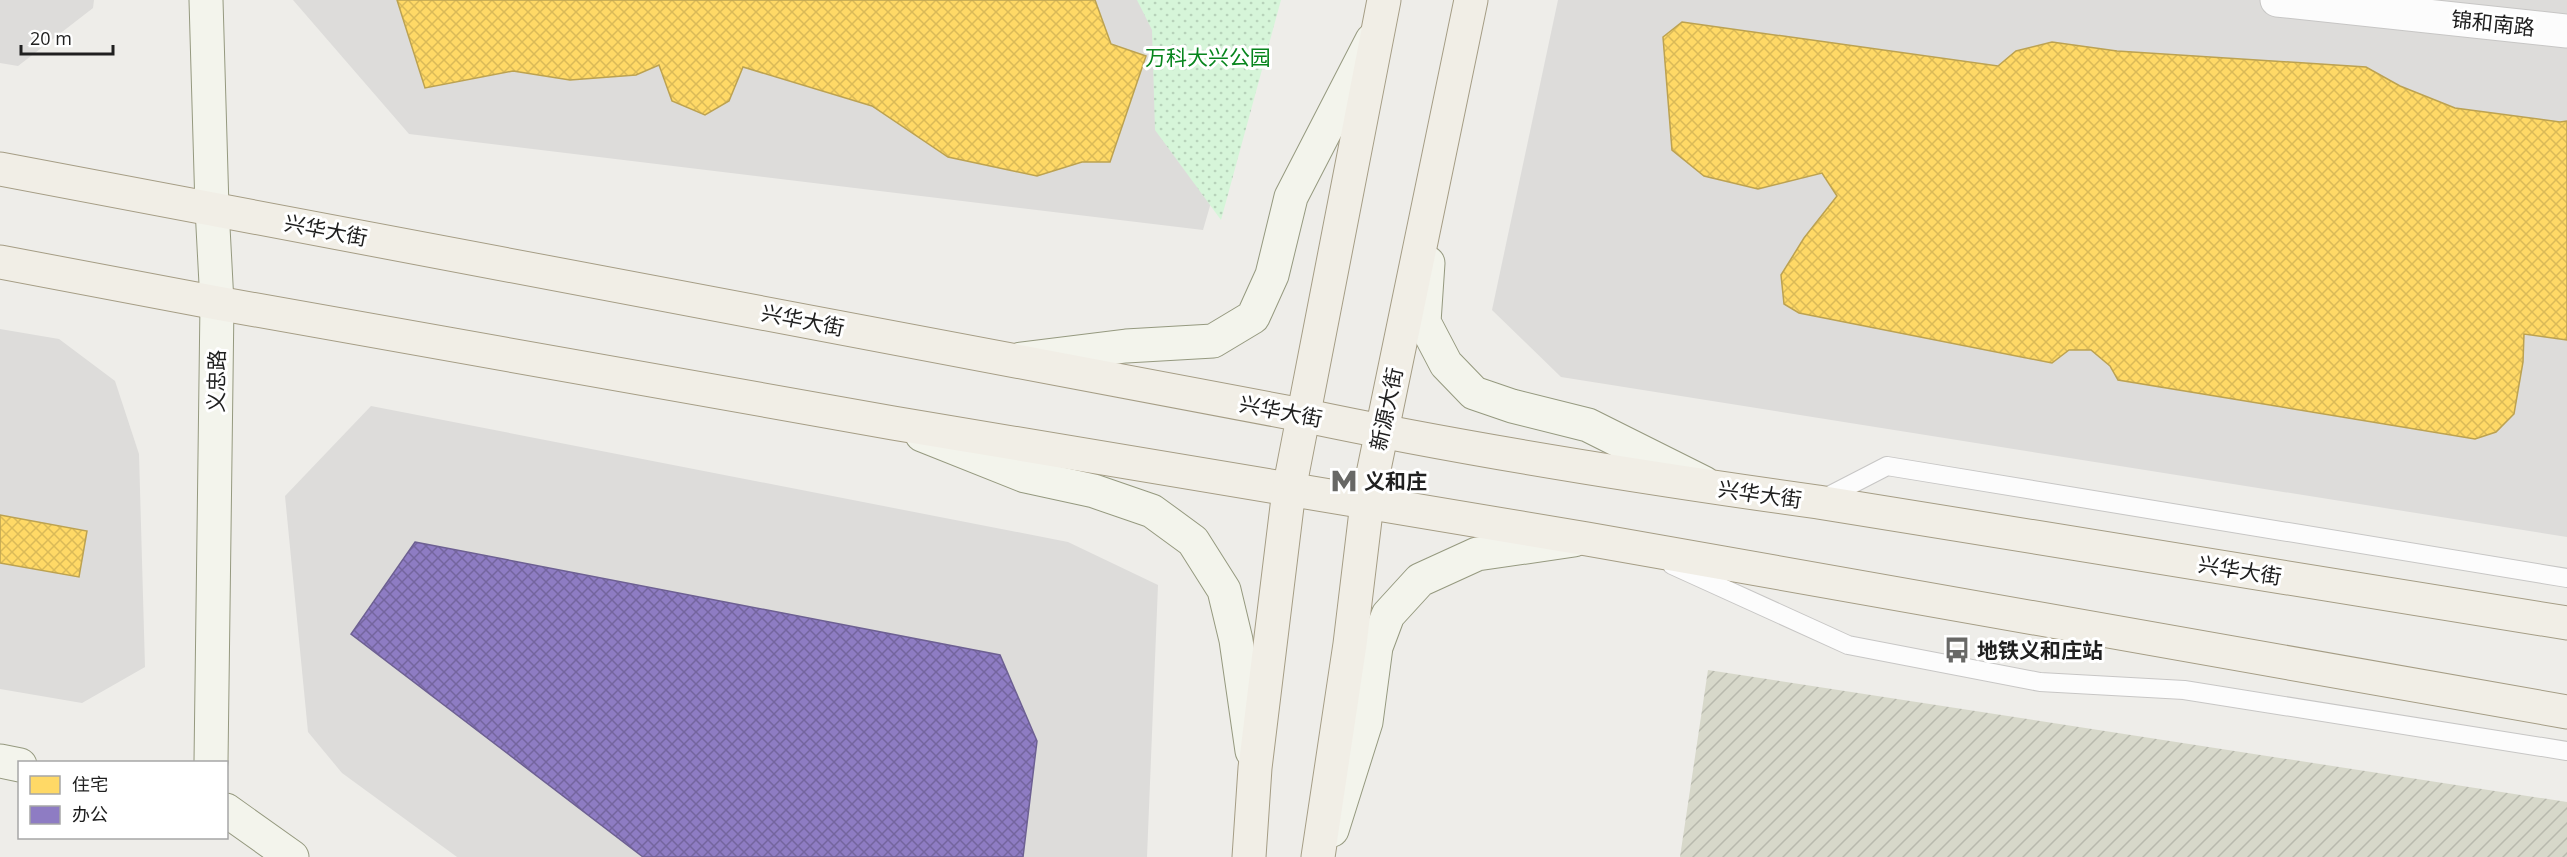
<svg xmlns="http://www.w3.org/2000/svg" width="2567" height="857" viewBox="0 0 2567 857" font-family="'Open Sans','Noto Sans SC',sans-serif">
	<defs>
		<pattern id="construction-furrows" width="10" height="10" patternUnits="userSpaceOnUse" patternTransform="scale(1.5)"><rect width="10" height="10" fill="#d7d8ca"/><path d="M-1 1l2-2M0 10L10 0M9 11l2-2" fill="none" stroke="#b8b9ad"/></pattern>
		<pattern id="park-dots" width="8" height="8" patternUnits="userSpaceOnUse" patternTransform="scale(1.5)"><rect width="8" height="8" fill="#d6f5d9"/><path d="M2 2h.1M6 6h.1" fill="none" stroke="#b7d2ba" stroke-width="1.8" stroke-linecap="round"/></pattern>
		<pattern id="homes-cross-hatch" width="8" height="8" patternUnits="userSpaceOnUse" patternTransform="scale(1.5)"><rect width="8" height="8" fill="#ffd966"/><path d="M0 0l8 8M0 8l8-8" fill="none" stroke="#daba58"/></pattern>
		<pattern id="offices-cross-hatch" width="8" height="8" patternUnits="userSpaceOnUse" patternTransform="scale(1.5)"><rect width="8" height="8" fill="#8e7cc3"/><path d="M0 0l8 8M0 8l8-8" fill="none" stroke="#74659e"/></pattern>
	</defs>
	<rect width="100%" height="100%" fill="#eeede9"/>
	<g fill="#dddcda">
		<polygon points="0,0 94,0 93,8 18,66 0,63"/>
		<polygon points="293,0 1270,0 1203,230 409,134"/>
		<polygon points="1558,0 2567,0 2567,537 1561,377 1492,310"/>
		<polygon points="0,329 59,339 115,381 139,454 145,667 82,703 0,689"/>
		<polygon points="371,406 1068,542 1158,585 1147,857 457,857 342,773 308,732 285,496"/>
	</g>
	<polygon fill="url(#construction-furrows)" points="1708,670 2567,802 2567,857 1680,857"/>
	<polygon fill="url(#park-dots)" points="1137,0 1281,0 1221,220 1155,130 1152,30"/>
	<g fill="url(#homes-cross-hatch)" stroke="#bca251" stroke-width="1.5">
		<polygon points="397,0 1095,0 1111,44 1146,56 1110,162 1082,162 1037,176 948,157 872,106 743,67 729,101 705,115 672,101 659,65 636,75 570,80 513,71 425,88"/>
		<polygon points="1682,22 1998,66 2016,51 2052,42 2117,51 2366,67 2400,86 2455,108 2560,122 2567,121 2567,340 2524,334 2523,362 2514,414 2496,432 2475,439 2118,380 2110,366 2091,350 2069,350 2052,363 1799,313 1784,304 1781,275 1804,238 1837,196 1822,173 1758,189 1704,176 1672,150 1663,37"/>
		<polygon points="0,515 87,531 79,577 0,563"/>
	</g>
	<polygon fill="url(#offices-cross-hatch)" stroke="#6d6092" stroke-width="1.5" points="415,542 1000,655 1037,741 1023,857 643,857 351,634"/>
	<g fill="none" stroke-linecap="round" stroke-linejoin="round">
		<g stroke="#c7c6c5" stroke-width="20">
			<g id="lane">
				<polyline points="1821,500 1887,466 2567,578"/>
				<polyline points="1672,565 1848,645 2040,682 2184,690 2567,751"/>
			</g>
		</g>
		<g stroke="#c7c6c5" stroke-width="35">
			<polyline id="street" points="2277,0 2567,31"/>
		</g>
		<g stroke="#95997f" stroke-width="35">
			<g id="secondary">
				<polyline points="206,0 212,208 217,303 211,762"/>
				<polyline points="1428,263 1424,322 1446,364 1474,393 1512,406 1588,425 1704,483"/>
				<polyline points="1021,359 1126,346 1213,341 1253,317 1272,275 1291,197 1372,40"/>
				<polyline points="922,435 1025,476 1094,491 1152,511 1193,541 1224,590 1236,640 1252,751"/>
				<polyline points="0,761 20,765"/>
				<polyline points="226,810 292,857"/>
				<polyline points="1332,830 1366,722 1376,647 1388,615 1420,580 1477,554 1574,540"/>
			</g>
		</g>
		<g stroke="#a59d85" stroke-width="35">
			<g id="primary">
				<path d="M0,169L1302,415C1472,451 1645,478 1818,502L2567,623"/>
				<polyline points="0,262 217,303 893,423 1587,539 2567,712"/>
				<polyline points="1249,857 1255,768 1289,490 1384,0"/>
				<polyline points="1318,857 1350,644 1367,503 1471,0"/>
			</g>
		</g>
		<use href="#lane" stroke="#fcfcfc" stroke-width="18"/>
		<use href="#street" stroke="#fcfcfc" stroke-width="33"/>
		<use href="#secondary" stroke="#f3f4ec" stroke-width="33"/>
		<use href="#primary" stroke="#f1eee6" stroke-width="33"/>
	</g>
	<defs>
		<g id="metro-bare" transform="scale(2.07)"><path d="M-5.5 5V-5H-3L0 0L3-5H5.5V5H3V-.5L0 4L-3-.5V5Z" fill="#686866" stroke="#fff" stroke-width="2.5" paint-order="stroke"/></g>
		<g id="bus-bare" transform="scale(2.07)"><path d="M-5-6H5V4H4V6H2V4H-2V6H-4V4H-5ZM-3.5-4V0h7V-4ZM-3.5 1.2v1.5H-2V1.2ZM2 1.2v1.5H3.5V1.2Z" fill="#686866" stroke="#fff" stroke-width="2.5" paint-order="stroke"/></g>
	</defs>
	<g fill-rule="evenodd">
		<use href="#metro-bare" x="1344" y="481"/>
		<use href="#bus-bare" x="1957" y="650"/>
	</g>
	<g text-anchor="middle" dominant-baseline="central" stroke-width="6" stroke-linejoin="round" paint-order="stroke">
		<g font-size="21" fill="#202020" stroke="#fff">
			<text transform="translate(2493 23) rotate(6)">锦和南路</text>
			<text transform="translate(326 230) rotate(11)">兴华大街</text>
			<text transform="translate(803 320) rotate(11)">兴华大街</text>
			<text transform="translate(216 381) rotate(-89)">义忠路</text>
			<text transform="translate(1386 409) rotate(-78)">新源大街</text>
			<text transform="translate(1281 411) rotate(11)">兴华大街</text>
			<text transform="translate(1760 494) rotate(8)">兴华大街</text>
			<text transform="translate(2240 570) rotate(9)">兴华大街</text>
		</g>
		<g font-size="21" fill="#07851d" stroke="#fff">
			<text x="1208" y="57">万科大兴公园</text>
		</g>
		<g font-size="21" font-weight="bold" fill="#202020" stroke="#fff" text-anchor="start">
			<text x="1364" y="481">义和庄</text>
			<text x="1977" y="650">地铁义和庄站</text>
		</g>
	</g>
	<rect x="18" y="761" width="210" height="78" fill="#ffffff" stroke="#a6a6a6" stroke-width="1.5"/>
	<rect x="30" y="776" width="30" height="18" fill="#ffd966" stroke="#a6a6a6" stroke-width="1.5"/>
	<text x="72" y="791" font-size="18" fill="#202020">住宅</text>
	<rect x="30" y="806" width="30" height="18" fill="#8e7cc3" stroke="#a6a6a6" stroke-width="1.5"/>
	<text x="72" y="821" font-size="18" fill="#202020">办公</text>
	<path d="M21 45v9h92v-9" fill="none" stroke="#202020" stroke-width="3"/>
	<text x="30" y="45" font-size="18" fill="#202020" stroke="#ffffff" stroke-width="4.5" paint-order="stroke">20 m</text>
</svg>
